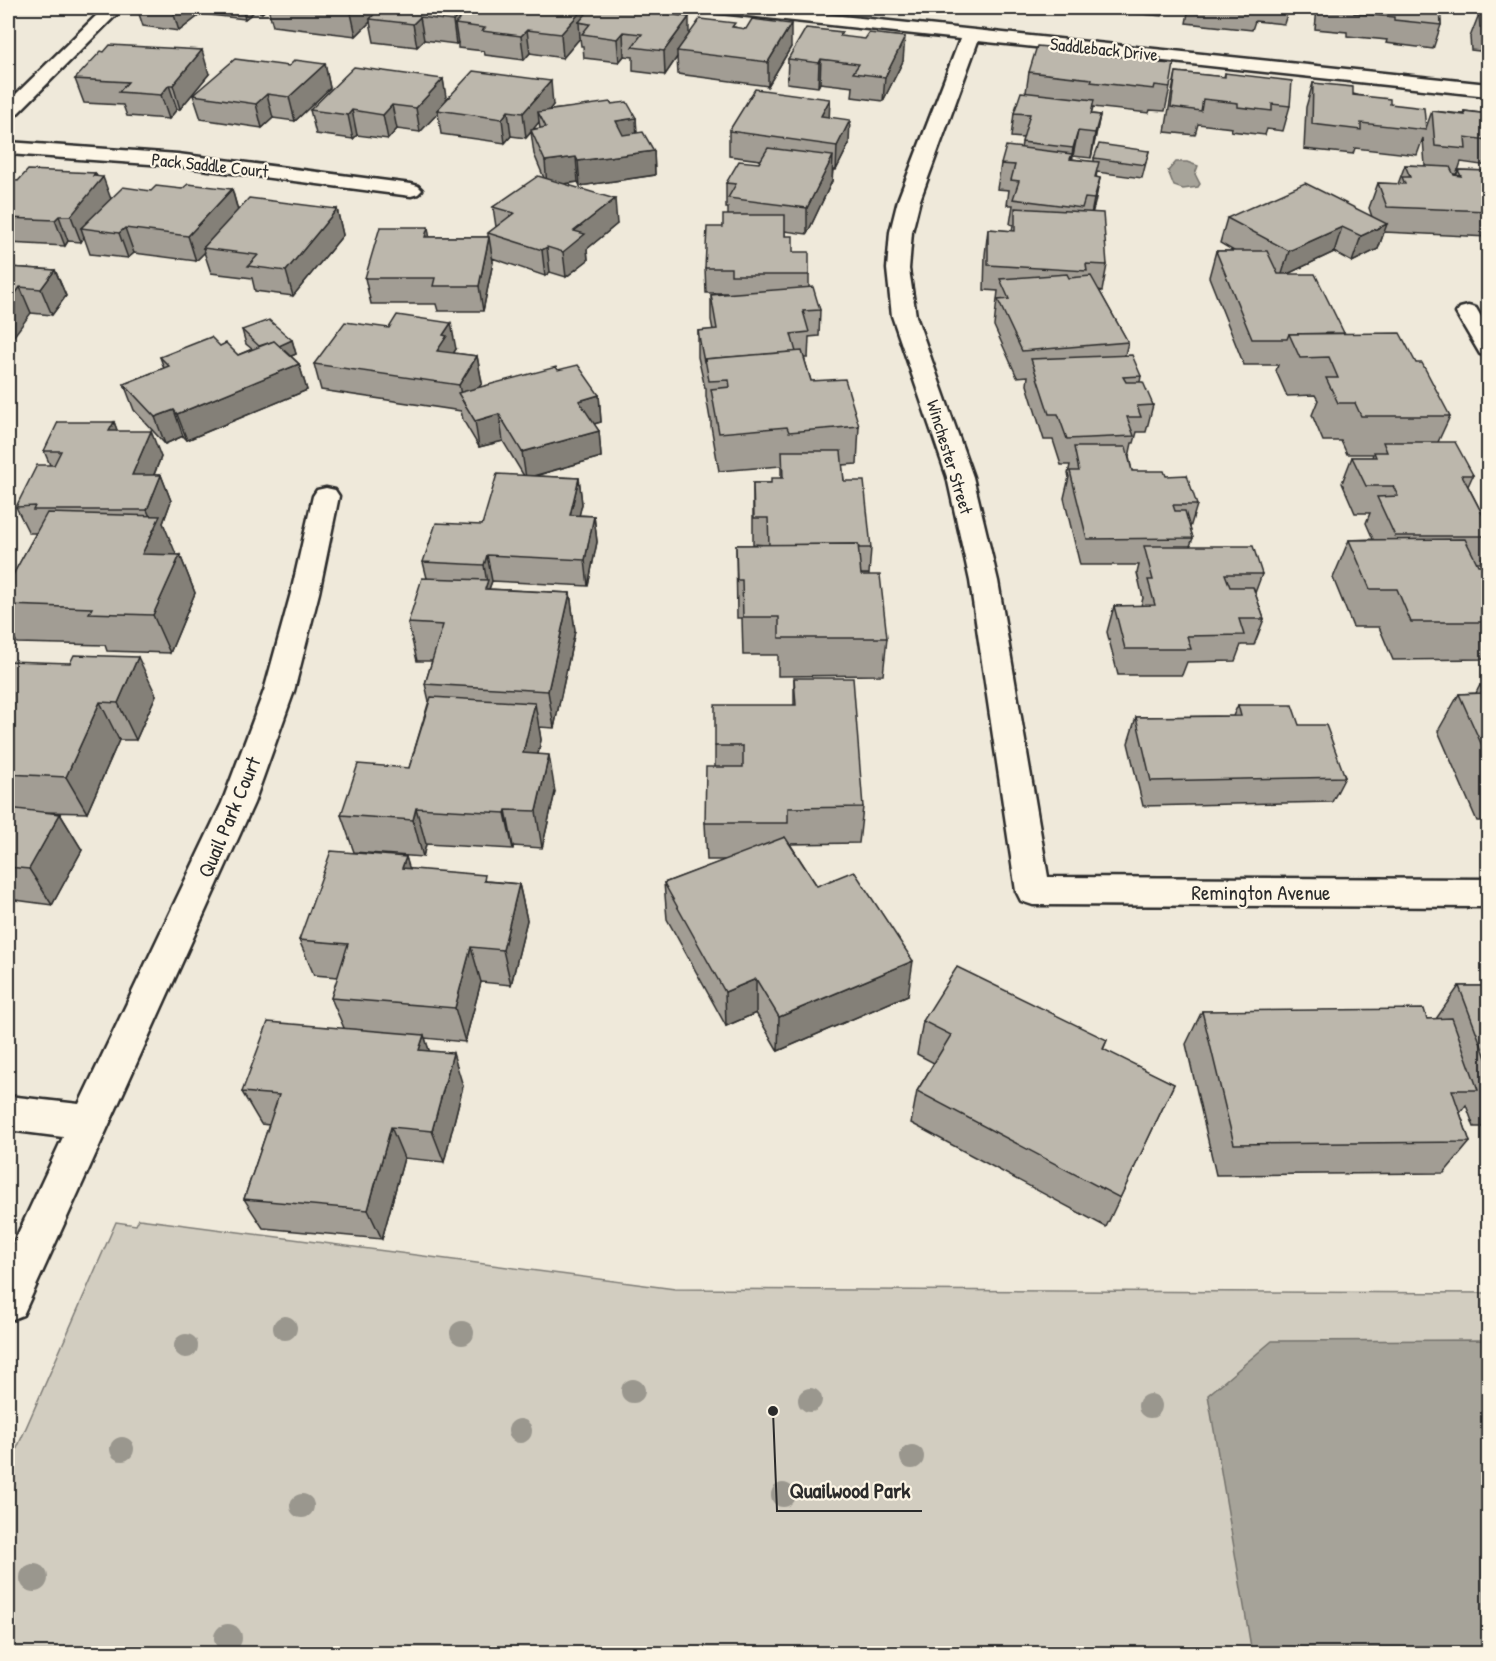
<svg xmlns="http://www.w3.org/2000/svg" width="1496" height="1661" viewBox="0 0 1496 1661" font-family="'Patrick Hand',sans-serif">
	<rect width="100%" height="100%" fill="#efe9da"/>
	<filter id="ink" filterUnits="userSpaceOnUse"><feTurbulence type="fractalNoise" baseFrequency=".0167" numOctaves="2"/><feDisplacementMap in="SourceGraphic" scale="12" xChannelSelector="R" yChannelSelector="G"/><feConvolveMatrix kernelMatrix="1 2 1 2 8 2 1 2 1" color-interpolation-filters="sRGB"/></filter>
	<g filter="url(#ink)">
		<polygon fill="#d2cdc0" stroke="#7e7c76" stroke-width="1.5" points="139,1219 675,1289 1488,1293 1488,1653 8,1654 8,1469 116,1222 136,1225"/>
		<g fill="#a6a399" stroke="#75736d" stroke-width="1.5">
			<polygon points="1176,162 1187,162 1198,166 1195,174 1200,184 1198,187 1183,189 1174,186 1168,171"/>
			<polygon points="1488,1340 1488,1653 1252,1653 1208,1395 1272,1341"/>
		</g>
		<g fill="none" stroke-linecap="round" stroke-linejoin="round">
			<g stroke="#2b2b2b" stroke-width="5">
				<g id="minor">
					<polygon points="104,8 123,8 15,116 8,118 8,102"/>
					<polygon points="712,8 765,8 1488,84 1488,96 978,41 920,200 912,232 909,269 916,316 973,477 998,581 1048,877 1488,879 1488,907 1033,905 1021,901 1016,891 970,581 947,477 892,316 887,269 890,232 898,200 960,39 720,13 714,12"/>
					<polygon points="8,142 178,154 411,184 418,186 422,190 418,194 411,196 178,166 8,154"/>
					<polygon points="1468,306 1476,308 1488,329 1488,356 1480,354 1456,313 1460,308"/>
					<polygon points="326,488 335,490 339,496 319,593 294,691 254,803 23,1315 8,1321 8,1255 63,1137 8,1130 8,1096 79,1104 222,803 264,691 291,593 313,496 317,490"/>
				</g>
			</g>
			<use href="#minor" fill="#fcf5e5" fill-rule="evenodd"/>
		</g>
		<g fill="#9a978e">
			<circle cx="285" cy="1328" r="12"/>
			<circle cx="462" cy="1333" r="12"/>
			<circle cx="186" cy="1346" r="12"/>
			<circle cx="633" cy="1391" r="12"/>
			<circle cx="810" cy="1400" r="12"/>
			<circle cx="1150" cy="1406" r="12"/>
			<circle cx="520" cy="1431" r="12"/>
			<circle cx="122" cy="1449" r="12"/>
			<circle cx="912" cy="1457" r="12"/>
			<circle cx="783" cy="1495" r="12"/>
			<circle cx="302" cy="1506" r="12"/>
			<circle cx="34" cy="1578" r="14"/>
			<circle cx="228" cy="1638" r="14"/>
		</g>
		<g fill="#a29d94" stroke="#2b2b2b" stroke-width="1.5" fill-rule="evenodd">
			<polygon points="137,8 588,8 589,11 689,34 735,27 791,47 768,86 678,74 677,57 665,75 633,71 633,57 624,56 619,62 584,58 583,46 581,46 580,38 563,58 530,53 524,60 485,55 484,51 458,48 458,43 456,44 424,40 417,47 374,42 370,22 356,36 273,26 268,8 262,13 254,12 245,19 201,14 179,31 143,26"/>
			<polygon points="1045,8 1084,8 1082,13 1045,9"/>
			<polygon points="1093,8 1164,8 1162,16 1098,10 1098,8"/>
			<polygon points="1189,8 1289,8 1284,24 1255,21 1252,30 1186,23"/>
			<polygon points="1317,8 1440,8 1441,25 1433,49 1386,43 1387,40 1347,36 1347,32 1315,29"/>
			<polygon points="1479,14 1488,15 1488,52 1471,50 1470,37"/>
			<polygon points="1103,55 1160,63 1170,87 1165,111 1150,110 1149,113 1093,107 1091,114 1100,115 1091,158 1073,156 1072,159 1094,162 1094,158 1149,151 1142,178 1097,172 1096,177 1100,178 1092,213 1107,265 1102,291 1099,290 1128,342 1125,355 1141,376 1140,382 1153,405 1146,432 1137,432 1134,443 1132,443 1129,457 1132,471 1166,476 1197,505 1190,528 1193,538 1190,546 1262,574 1255,593 1264,619 1254,645 1241,645 1235,661 1187,662 1182,675 1118,675 1107,632 1114,606 1141,606 1143,598 1137,573 1139,565 1080,565 1064,498 1069,477 1068,474 1070,465 1061,465 1053,440 1044,440 1027,385 1028,376 1017,377 994,326 998,291 984,290 985,255 988,229 1012,231 1013,225 1010,224 1013,205 1007,205 1009,190 997,189 1001,164 1021,148 1023,138 1011,137 1014,113 1026,92 1029,72"/>
			<polygon points="788,59 903,61 883,101 852,97 853,87 820,83 818,87 787,83"/>
			<polygon points="325,64 330,88 295,121 273,118 262,128 201,119 193,95 289,66"/>
			<polygon points="1176,72 1224,77 1225,73 1290,106 1283,131 1267,129 1265,135 1231,131 1232,128 1198,124 1195,135 1165,132 1171,96"/>
			<polygon points="209,74 180,109 177,109 169,119 127,116 123,105 84,103 75,79"/>
			<path d="M443,79L446,100L553,105L549,110L611,104L636,118L637,133L654,151L655,175L580,186L578,182L564,184L617,224L587,249L588,260L566,277L550,272L545,276L492,258L493,262L483,311H438L436,304H371L365,278L429,237H488V233L496,227L493,207L544,178L534,154L531,132L526,138L511,136L505,143L441,134L438,113L420,132L397,129L388,139L357,135L353,139L316,134L310,110ZM539,122L540,128L533,129Z"/>
			<polygon points="1313,83 1390,104 1426,128 1432,111 1463,114 1464,111 1488,114 1488,166 1461,162 1457,174 1454,174 1454,175 1456,175 1458,170 1488,171 1488,237 1384,232 1378,249 1352,262 1334,252 1287,274 1344,333 1416,363 1450,416 1438,442 1473,475 1468,486 1488,525 1488,546 1480,562 1476,562 1478,565 1488,565 1488,659 1393,660 1379,627 1353,627 1333,578 1349,540 1373,539 1366,523 1370,513 1355,513 1342,483 1352,457 1372,457 1373,454 1347,454 1341,441 1323,441 1312,415 1318,400 1315,395 1287,396 1276,371 1278,365 1244,365 1209,277 1216,251 1234,251 1220,243 1227,218 1372,217 1369,208 1378,183 1398,184 1405,165 1425,166 1423,138 1417,155 1355,148 1353,154 1304,149 1306,107"/>
			<polygon points="829,117 849,144 836,170 833,170 832,181 807,234 785,231 785,236 793,252 809,275 809,288 820,310 819,336 809,337 808,358 804,358 811,381 859,426 857,464 842,465 844,481 871,548 869,574 861,574 887,638 883,675 778,676 778,655 743,655 742,618 737,618 736,545 767,545 753,544 753,483 771,483 781,478 781,466 719,471 711,426 711,419 710,419 706,396 706,388 705,388 698,357 698,331 713,330 711,320 711,295 728,293 706,293 705,268 728,215 728,208 726,208 726,183 759,163 760,160 729,156 729,131"/>
			<polygon points="95,173 111,199 151,191 182,189 232,189 238,210 337,209 343,235 293,296 255,291 252,278 211,273 204,252 196,261 134,253 128,258 90,254 84,237 81,242 68,241 65,246 8,243 8,180 18,181"/>
			<polygon points="8,267 55,270 66,296 52,315 31,313"/>
			<polygon points="242,330 292,340 296,354 291,356 299,364 307,390 187,440 183,436 165,444 134,410 124,384 164,368 160,357 220,346 238,355 252,349 246,344"/>
			<polygon points="456,349 453,353 477,356 482,383 478,388 558,370 599,395 601,422 594,424 599,431 601,457 535,476 579,478 582,504 579,515 594,516 597,542 588,586 492,581 489,589 570,593 575,631 554,728 539,727 541,740 538,754 555,792 542,848 513,846 513,849 426,844 423,857 354,852 341,815 409,768 429,701 425,684 432,661 417,661 408,623 427,578 423,562 482,525 524,476 503,441 479,447 463,420 461,411 321,390 314,364"/>
			<polygon points="114,422 117,431 161,457 154,475 161,475 171,501 163,523 175,555 180,555 195,593 170,653 107,651 105,645 17,643 8,626 8,584 36,533 29,533 16,507 50,465 44,451"/>
			<polygon points="8,661 156,695 136,740 119,740 87,813 44,812 60,814 82,850 52,905 8,899"/>
			<polygon points="1488,675 1488,821 1477,821 1438,731 1459,694 1476,693 1480,685 1483,685"/>
			<polygon points="794,678 863,807 859,843 790,844 817,886 908,995 778,1051 756,1013 726,1026 667,919 664,883 726,860 707,860 705,823 715,767 715,746 794,705"/>
			<polygon points="1238,705 1299,725 1345,777 1332,802 1143,806 1128,743 1136,717 1233,716"/>
			<polygon points="406,857 409,869 487,881 519,884 527,920 511,985 481,982 465,1042 425,1038 429,1051 463,1086 444,1162 404,1158 382,1239 263,1228 244,1199 269,1125 261,1124 242,1092 344,1028 331,998 338,977 314,975 299,940"/>
			<polygon points="1459,986 1488,986 1488,1127 1474,1127 1466,1105 1460,1113 1470,1142 1444,1173 1216,1175 1186,1044 1202,1011 1436,1019"/>
			<polygon points="923,1021 1107,1040 1103,1050 1174,1084 1106,1227 911,1123 917,1091 934,1063 917,1054"/>
		</g>
		<g fill="#848078" stroke="#2b2b2b" stroke-width="1.5">
			<polygon points="172,8 199,8 201,14 179,31"/>
			<polygon points="242,8 253,8 254,12 245,19"/>
			<polygon points="261,8 268,8 262,13"/>
			<polygon points="357,8 386,8 377,11 372,11 374,19 370,19 370,22 356,36 351,13"/>
			<polygon points="466,8 484,8 455,24 458,43 456,44 453,21"/>
			<polygon points="584,8 588,8 590,24 579,22 580,38 563,58 561,34"/>
			<polygon points="420,17 424,40 417,47 413,24"/>
			<polygon points="689,17 689,40 677,51 677,57 665,75 664,51"/>
			<polygon points="791,24 791,47 768,86 768,62"/>
			<polygon points="527,30 530,53 524,60 521,36"/>
			<polygon points="623,32 624,56 619,62 617,39"/>
			<polygon points="905,37 903,61 883,101 885,77"/>
			<polygon points="202,50 209,74 180,109 173,85"/>
			<polygon points="821,59 820,83 818,87 819,63"/>
			<polygon points="325,64 330,88 295,121 289,97"/>
			<polygon points="443,79 447,103 437,110 438,113 420,132 416,108"/>
			<polygon points="551,81 553,105 542,119 538,112 539,122 526,138 523,113"/>
			<polygon points="169,85 177,109 169,119 161,95"/>
			<polygon points="267,94 273,118 262,128 256,104"/>
			<polygon points="830,99 829,123 821,116"/>
			<polygon points="392,105 397,129 388,139 383,115"/>
			<polygon points="352,110 357,135 353,139 348,115"/>
			<polygon points="508,111 511,136 505,143 502,119"/>
			<polygon points="1100,115 1095,140 1091,158 1095,133"/>
			<polygon points="636,118 637,143 618,146 616,121"/>
			<polygon points="850,120 849,144 836,170 837,146"/>
			<polygon points="1078,131 1073,156 1069,173 1073,148"/>
			<polygon points="654,151 655,175 580,186 578,161"/>
			<polygon points="833,156 832,181 807,234 807,208"/>
			<polygon points="576,157 578,182 547,186 545,161"/>
			<polygon points="95,173 99,182 103,177 112,202 81,228 84,237 81,242 71,216 93,176"/>
			<polygon points="1100,178 1095,203 1089,225 1094,199"/>
			<polygon points="232,189 239,215 203,248 205,252 196,261 188,236"/>
			<polygon points="615,199 617,224 587,249 588,260 566,277 563,252 574,231"/>
			<polygon points="337,209 343,235 293,296 286,271"/>
			<polygon points="59,216 68,241 65,246 55,220"/>
			<polygon points="1387,224 1378,249 1352,262 1361,236"/>
			<polygon points="428,227 432,252 425,237"/>
			<polygon points="1342,227 1334,252 1281,277 1289,251"/>
			<polygon points="125,228 134,253 128,258 119,233"/>
			<polygon points="489,237 493,262 483,311 479,286"/>
			<polygon points="547,247 550,272 545,276 542,250"/>
			<polygon points="55,270 66,296 52,315 41,289"/>
			<polygon points="20,287 31,313 8,344 8,304"/>
			<polygon points="451,323 456,349 451,357 437,351 443,335"/>
			<polygon points="292,340 296,354 269,365 265,351"/>
			<polygon points="477,356 482,383 466,407 462,400 459,385"/>
			<polygon points="299,364 307,390 187,440 177,414"/>
			<polygon points="599,395 601,422 582,427 579,401"/>
			<polygon points="174,410 183,436 165,444 155,417"/>
			<polygon points="499,414 503,441 479,447 475,421"/>
			<polygon points="114,422 124,448 109,431"/>
			<polygon points="151,431 161,457 143,501 132,475"/>
			<polygon points="599,431 601,457 526,478 522,452"/>
			<polygon points="161,475 171,501 163,523 176,554 158,592 142,554 155,528 147,510"/>
			<polygon points="579,478 582,504 573,541 570,515"/>
			<polygon points="594,516 597,542 588,586 585,560"/>
			<polygon points="180,555 195,593 170,653 153,615"/>
			<polygon points="487,555 492,581 489,589 485,589 487,583 484,565"/>
			<polygon points="570,593 575,631 554,728 548,691"/>
			<polygon points="138,657 156,695 136,740 118,703"/>
			<polygon points="100,702 119,740 87,813 66,777"/>
			<polygon points="535,703 541,740 530,790 523,753"/>
			<polygon points="549,755 555,792 542,848 536,811"/>
			<polygon points="416,808 426,844 423,857 413,820"/>
			<polygon points="506,810 513,846 513,849 505,813"/>
			<polygon points="60,814 82,850 52,905 29,869"/>
			<polygon points="406,857 417,893 402,868"/>
			<polygon points="519,884 527,920 511,985 503,950"/>
			<polygon points="471,947 481,982 465,1042 455,1008"/>
			<polygon points="913,961 908,995 778,1051 779,1017"/>
			<polygon points="756,979 756,1013 726,1026 725,992"/>
			<polygon points="424,1035 435,1068 419,1050"/>
			<polygon points="453,1053 463,1086 444,1162 432,1131"/>
			<polygon points="391,1127 404,1158 382,1239 368,1210"/>
		</g>
		<g fill="#bcb7ac" stroke="#2b2b2b" stroke-width="1.5">
			<polygon points="308,8 357,8 351,13"/>
			<polygon points="376,8 466,8 453,21 420,17 413,24 370,19 377,11 372,11"/>
			<polygon points="471,8 584,8 561,34 527,30 521,36 482,31 485,28 455,24"/>
			<polygon points="591,8 622,8 689,17 664,51 632,47 642,34 623,32 617,39 582,34 590,24 579,22"/>
			<polygon points="1340,8 1440,8 1441,25 1394,20 1394,17 1354,13 1355,9"/>
			<polygon points="1479,14 1488,15 1488,28 1480,27"/>
			<polygon points="700,19 735,23 732,27 746,29 752,19 791,24 768,62 677,51"/>
			<polygon points="806,28 842,32 840,36 865,39 869,33 905,37 885,77 853,73 859,64 821,59 819,63 788,59"/>
			<polygon points="110,45 202,50 173,85 169,85 161,95 119,92 128,82 75,79 101,51 104,52"/>
			<polygon points="1037,46 1104,52 1103,55 1124,57 1125,54 1161,58 1160,63 1174,64 1170,87 1155,85 1154,89 1091,82 1092,79 1029,72"/>
			<polygon points="235,59 289,66 295,60 325,64 289,97 267,94 256,104 193,95"/>
			<polygon points="354,67 443,79 416,108 392,105 383,115 352,110 348,115 310,110"/>
			<polygon points="473,71 551,81 523,113 508,111 502,119 437,110"/>
			<polygon points="1176,72 1225,77 1225,73 1292,81 1290,106 1272,104 1272,111 1238,107 1238,103 1203,99 1201,111 1171,107"/>
			<polygon points="1313,83 1353,87 1353,95 1390,99 1390,104 1424,108 1426,130 1361,123 1361,130 1312,124"/>
			<polygon points="755,89 830,99 821,116 850,120 837,146 729,131"/>
			<polygon points="1021,92 1094,100 1091,114 1100,115 1095,133 1078,131 1073,148 1022,142 1030,114 1014,113"/>
			<polygon points="610,102 611,104 627,102 636,118 616,121 623,135 643,132 654,151 578,161 576,157 545,161 531,130 546,127 538,112"/>
			<polygon points="1432,111 1465,115 1464,111 1488,114 1488,140 1465,137 1466,149 1435,146"/>
			<polygon points="1099,144 1149,151 1145,165 1094,158"/>
			<polygon points="1006,146 1072,154 1070,159 1099,162 1095,177 1100,178 1094,199 1085,198 1082,208 1013,199 1019,181 1011,180 1015,165 1001,164"/>
			<polygon points="768,148 833,156 807,208 728,198 736,184 726,183 739,161 759,163"/>
			<polygon points="1405,165 1450,167 1454,175 1461,176 1458,170 1488,171 1488,211 1387,207 1378,183 1405,184 1402,177 1410,177"/>
			<polygon points="28,170 95,173 93,176 103,177 71,216 59,216 55,220 8,218 8,180 18,181"/>
			<polygon points="538,176 615,199 574,231 585,234 563,252 547,247 542,250 488,233 514,213 493,207"/>
			<polygon points="1305,183 1387,224 1361,236 1342,227 1289,251 1227,218"/>
			<polygon points="188,184 232,189 188,236 125,228 119,233 81,228 123,187 151,191 156,186 182,189"/>
			<polygon points="249,198 337,209 286,271 248,266 258,255 203,248"/>
			<polygon points="1015,208 1103,213 1107,265 1086,264 1087,271 988,265 988,229 1015,231"/>
			<polygon points="723,215 785,215 785,236 793,236 793,252 809,252 809,275 731,275 731,268 705,268 707,227 723,227"/>
			<polygon points="380,227 428,227 425,237 489,237 479,286 433,286 435,278 365,278"/>
			<polygon points="1216,251 1267,251 1278,274 1315,274 1344,333 1289,334 1287,339 1252,339"/>
			<polygon points="8,267 55,270 41,289 20,287 8,304"/>
			<polygon points="1067,274 1069,278 1091,276 1128,342 1022,351 998,300 1009,299 1000,279"/>
			<polygon points="813,287 820,310 803,311 809,332 791,334 796,352 705,359 705,362 704,362 698,331 717,329 711,295"/>
			<polygon points="397,315 451,323 443,335 447,336 437,351 477,356 459,385 314,364 345,322 389,328"/>
			<polygon points="269,320 292,340 279,346 274,341 259,346 242,330"/>
			<polygon points="1400,333 1416,363 1422,363 1450,416 1361,416 1355,403 1338,403 1326,378 1338,378 1329,357 1300,358 1289,334"/>
			<polygon points="211,337 220,346 226,343 238,355 274,341 299,364 177,414 174,410 155,417 124,384 169,366 160,357"/>
			<polygon points="802,351 811,381 845,379 859,426 789,432 787,427 719,433 711,389 730,387 729,380 709,381 705,359"/>
			<polygon points="1132,355 1141,376 1123,377 1126,382 1143,382 1153,405 1137,406 1141,417 1127,417 1134,436 1067,439 1058,414 1049,414 1031,359"/>
			<polygon points="578,365 599,395 579,401 599,431 522,452 499,414 475,421 458,393 556,367 558,370"/>
			<polygon points="58,422 114,422 109,431 151,431 132,475 161,475 147,510 33,510 35,506 16,507 37,465 54,465 61,451 44,451"/>
			<polygon points="1383,442 1455,442 1473,475 1462,475 1488,525 1488,536 1395,536 1377,497 1398,496 1393,486 1366,486 1352,457 1376,457 1374,452 1387,452"/>
			<polygon points="1074,447 1126,447 1132,471 1164,471 1166,476 1187,475 1197,505 1173,505 1175,511 1185,511 1193,538 1087,539 1070,471 1079,471"/>
			<polygon points="782,451 841,451 844,481 864,481 871,548 859,548 858,544 769,545 768,518 754,518 753,483 771,483 771,478 783,478"/>
			<polygon points="497,474 579,478 570,515 594,516 585,560 487,555 484,565 423,562 436,523 482,525"/>
			<polygon points="47,513 160,516 142,554 180,555 153,615 89,613 92,608 8,605 8,584"/>
			<polygon points="1465,539 1478,565 1488,565 1488,622 1411,622 1397,589 1370,589 1349,540"/>
			<polygon points="858,544 861,575 880,575 887,638 779,638 779,617 743,617 742,580 737,580 736,545"/>
			<polygon points="1144,546 1253,546 1262,574 1225,574 1230,587 1253,587 1264,619 1239,619 1244,635 1187,636 1191,649 1125,649 1114,606 1155,605 1148,580 1153,580"/>
			<polygon points="422,578 488,580 485,589 570,593 548,691 425,684 443,625 408,623"/>
			<polygon points="74,655 138,657 118,703 100,702 66,777 8,774 8,661 70,663"/>
			<polygon points="794,678 853,678 863,807 788,808 788,823 705,823 706,767 743,767 743,746 715,746 715,705 796,705"/>
			<polygon points="1480,685 1488,685 1488,759 1459,694 1484,693"/>
			<polygon points="431,697 535,703 523,753 549,755 536,811 506,810 505,813 416,808 413,820 341,815 358,764 409,768"/>
			<polygon points="1238,705 1292,705 1299,725 1326,725 1345,777 1151,781 1136,717 1241,716"/>
			<polygon points="8,808 60,814 29,869 8,867"/>
			<polygon points="785,837 817,886 854,871 913,961 779,1017 756,979 725,992 664,883"/>
			<polygon points="331,851 406,857 402,868 485,875 484,881 519,884 503,950 471,947 455,1008 331,998 348,944 299,940"/>
			<polygon points="957,967 1107,1040 1103,1049 1174,1084 1120,1198 917,1091 951,1035 923,1021"/>
			<polygon points="1459,986 1488,986 1488,1063"/>
			<polygon points="1424,1009 1427,1019 1452,1018 1478,1090 1452,1090 1470,1142 1234,1144 1202,1011"/>
			<polygon points="268,1022 424,1035 419,1050 453,1053 432,1131 391,1127 368,1210 244,1199 279,1095 242,1092"/>
		</g>
	</g>
	<g text-anchor="middle" dominant-baseline="central" stroke-width="4.5" stroke-linejoin="round" paint-order="stroke">
		<g font-size="18" fill="#2b2b2b" stroke="#fcf5e5">
			<text transform="translate(1104 49) rotate(6)">Saddleback Drive</text>
			<text transform="translate(210 165) rotate(6)">Pack Saddle Court</text>
			<text transform="translate(950 457) rotate(73)">Winchester Street</text>
		</g>
		<g font-size="21" fill="#2b2b2b" stroke="#fcf5e5">
			<text transform="translate(229 817) rotate(-67)">Quail Park Court</text>
			<text x="1261" y="892">Remington Avenue</text>
		</g>
	</g>
	<path fill="none" stroke="#2b2b2b" stroke-width="2" d="M773 1411L777 1511H922"/>
	<circle fill="#2b2b2b" stroke="#fcf5e5" stroke-width="2" cx="773" cy="1411" r="6"/>
	<g font-size="22" text-anchor="middle" font-weight="bold" fill="#2b2b2b" stroke="#fcf5e5" stroke-width="4.5" stroke-linejoin="round" paint-order="stroke">
		<text x="850" y="1498">Quailwood Park</text>
	</g>
	<rect width="1496" height="1661" fill="none" stroke="#fcf5e5" stroke-width="30"/>
	<rect x="15" y="15" width="1466" height="1631" fill="none" stroke="#2b2b2b" stroke-width="2" filter="url(#ink)"/>
</svg>
